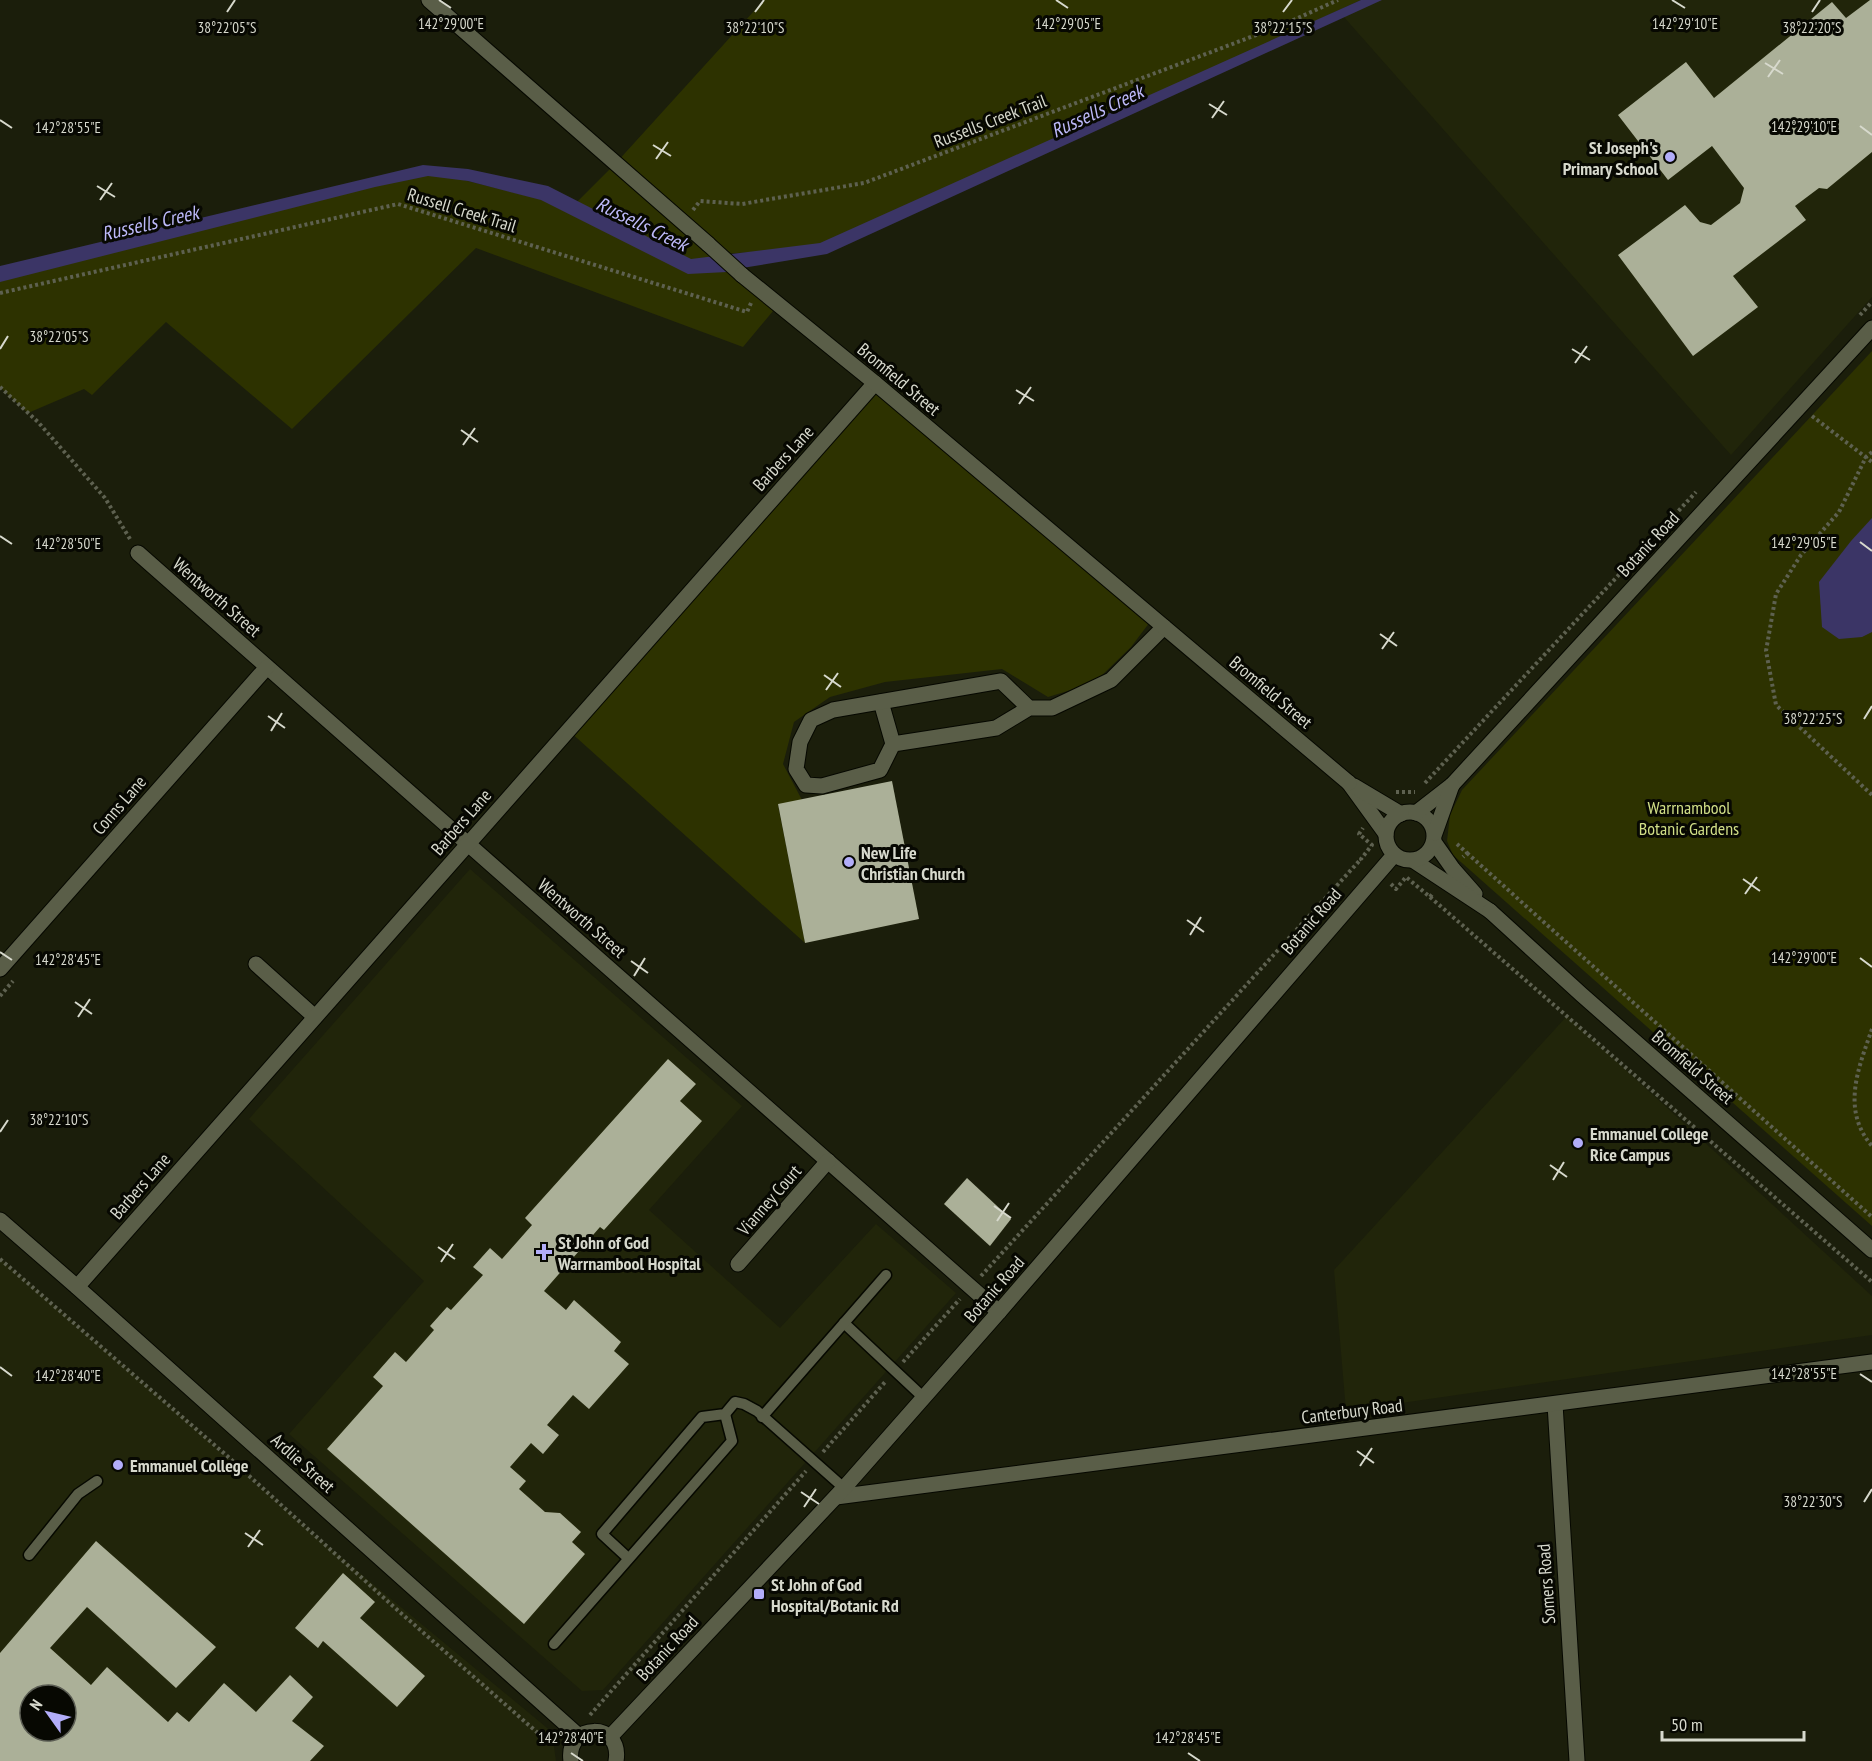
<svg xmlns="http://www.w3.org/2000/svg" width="1872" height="1761" viewBox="0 0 1872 1761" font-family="'PT Sans Narrow',sans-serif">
	<rect width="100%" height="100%" fill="#1b1e0b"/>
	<g fill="#21250a" fill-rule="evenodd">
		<polygon points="1378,0 1872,0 1872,297 1731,455 1343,16"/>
		<polygon points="470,869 742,1106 649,1210 780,1328 876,1224 956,1293 603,1690 582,1691 289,1434 424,1281 249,1119"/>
		<polygon points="1567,1016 1872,1296 1872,1335 1346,1411 1334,1270"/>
		<path d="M0,1259L156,1394L315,1536L552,1732L556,1761H0ZM30,1695H66V1731H30Z"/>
	</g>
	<g fill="#2d3200">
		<polygon points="764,0 1361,0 821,248 720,254 778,305 743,347 476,248 292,429 166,322 92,395 84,389 28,413 0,387 0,272 423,170 572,207 616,163"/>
		<polygon points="1872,351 1872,1226 1453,855 1447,841 1450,815 1462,790"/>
		<polygon points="875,383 1153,618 1131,647 1094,683 1048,697 1002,669 885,682 830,697 794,722 783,764 802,800 778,805 805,943 568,730"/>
	</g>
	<g fill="#3b3566">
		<polygon points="1361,0 1382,0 827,254 736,269 727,272 688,274 541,200 468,181 428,176 375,187 0,282 0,266 423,165 468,169 548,186 691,259 820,243"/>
		<polygon points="1872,518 1872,632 1862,637 1839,639 1822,627 1819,582 1851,541"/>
	</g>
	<g fill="#abb098" fill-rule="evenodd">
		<polygon points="1870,0 1872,0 1872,152 1827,189 1819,188 1795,206 1806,220 1733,276 1758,307 1693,356 1618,255 1685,205 1700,222 1711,225 1740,203 1744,188 1712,146 1668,180 1618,115 1686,62 1714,98 1832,2 1846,18"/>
		<polygon points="892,781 919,919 805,943 778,804"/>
		<polygon points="668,1059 696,1084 680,1101 702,1121 604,1230 600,1227 544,1291 566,1310 574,1300 621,1342 614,1351 629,1364 589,1409 573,1395 547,1425 559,1435 543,1454 531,1443 510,1467 526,1481 519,1489 545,1512 560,1513 581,1532 572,1542 585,1554 524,1624 327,1449 383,1386 373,1377 395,1352 406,1362 434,1330 430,1326 447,1307 451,1310 483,1275 473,1267 490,1248 502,1259 532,1225 525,1218"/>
		<polygon points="967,1178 1011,1219 990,1246 944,1204"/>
		<path d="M96,1541L216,1647L176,1688L87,1607L50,1648L91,1685L107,1667L168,1722L177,1712L189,1722L224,1683L256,1712L290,1675L313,1697L292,1721L324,1746L310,1761H0V1653ZM30,1695H66V1731H30Z"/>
		<polygon points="343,1573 375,1602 360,1618 425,1676 397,1707 323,1641 318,1648 295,1628"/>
	</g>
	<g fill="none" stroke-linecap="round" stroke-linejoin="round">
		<g stroke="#060800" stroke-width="13">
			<g id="service">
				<polyline points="844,1323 924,1398"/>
				<polyline points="762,1417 886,1275"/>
				<polyline points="29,1555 78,1494 97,1481"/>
				<polyline points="628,1558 602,1534 702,1417 725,1414 735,1402 744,1404 757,1411 844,1488"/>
				<polyline points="554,1644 732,1441 725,1414"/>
			</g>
		</g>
		<g stroke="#060800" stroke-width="17">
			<g id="minor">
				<polyline points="708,244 742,275"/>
				<polyline points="138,553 999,1312"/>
				<polyline points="881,702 893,744"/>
				<polyline points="1029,708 1001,681 833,710 811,720 800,742 796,769 806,785 822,786 880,770 893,744 996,728 1029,708 1052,708 1111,680 1164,627"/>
				<polyline points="1349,783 1386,834"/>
				<polyline points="1452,785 1872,328"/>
				<polyline points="1354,786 1401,814"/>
				<polyline points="1434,842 1453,869 1475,894"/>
				<polyline points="1414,861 1490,911"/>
				<polyline points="256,964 315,1017"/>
				<polyline points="0,969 267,667"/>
				<polyline points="738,1264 828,1161"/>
				<polyline points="77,1287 875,383"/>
				<polyline points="1555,1404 1577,1761"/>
				<polyline points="836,1497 1872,1362"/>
				<polyline points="610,1737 844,1488 999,1312 1394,855"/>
				<path d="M571,1761C565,1722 623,1721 616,1761"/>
			</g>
		</g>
		<g stroke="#060800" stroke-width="17">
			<g id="tertiary">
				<polyline points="429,0 708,244"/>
				<polyline points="742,275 875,383 1349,783"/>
				<circle cx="1410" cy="836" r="24"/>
				<polyline points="1416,813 1452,785"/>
				<polyline points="1435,833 1452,785"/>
				<polyline points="1490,911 1582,995 1872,1250"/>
				<polyline points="0,1220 77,1287 579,1736"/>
			</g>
		</g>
		<g stroke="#5e6150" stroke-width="4" stroke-dasharray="3 3" stroke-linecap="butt">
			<polyline points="693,210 700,201 742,204 864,183 1280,26 1338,0"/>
			<polyline points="0,293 398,204 747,312 751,303"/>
			<polyline points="1860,315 1872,302"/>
			<polyline points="0,387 38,422 105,498 130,539"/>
			<polyline points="1812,416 1872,462"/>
			<polyline points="1872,452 1866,457 1839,512 1801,555 1776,594 1766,651 1776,705 1872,795"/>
			<polyline points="1425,783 1696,492"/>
			<polyline points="1396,792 1415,792"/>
			<polyline points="1457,844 1467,853 1463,857"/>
			<polyline points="1467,853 1872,1217"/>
			<polyline points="1362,860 1361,859 1372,845 1359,834 1363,828"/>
			<polyline points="1391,884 1396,889 1406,877 1430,897 1433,893"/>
			<polyline points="1430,897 1872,1282"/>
			<polyline points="0,996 13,981"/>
			<path d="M1872,1029C1858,1069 1841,1110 1872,1146"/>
			<polyline points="0,1259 226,1455 394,1607 547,1741 554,1733"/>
			<polyline points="981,1276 1361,859"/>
			<polyline points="903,1362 960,1299"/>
			<polyline points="823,1452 886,1381"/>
			<polyline points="590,1715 806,1471"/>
		</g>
		<use href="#service" stroke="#5a5e48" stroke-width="10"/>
		<use href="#minor" stroke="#5a5e48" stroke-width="15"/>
		<use href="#tertiary" stroke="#5a5e48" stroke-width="15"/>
	</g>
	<path fill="none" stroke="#d7d9cd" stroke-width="2" d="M439,0L451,8M1056,0L1068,8M1672,0L1685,8M227,12L235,0M755,12L764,0M1283,12L1292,0M1812,12L1820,0M1765,63L1783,74M1768,77L1780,60M1209,104L1227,115M1212,118L1224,101M0,120L12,128M1860,126L1872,135M653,145L671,156M656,159L668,142M97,186L115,197M100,200L112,183M0,349L8,336M1572,349L1590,360M1575,363L1587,346M1016,390L1034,401M1019,404L1031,387M461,430L478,442M463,445L475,428M0,536L12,544M1860,542L1872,551M1380,634L1397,646M1382,649L1394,632M824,675L841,687M826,690L838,673M268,716L285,728M1864,719L1872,706M271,731L282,713M1743,879L1760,891M1745,894L1757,877M1187,920L1204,932M1190,935L1201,917M0,952L12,960M1860,958L1872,967M631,961L648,973M634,976L645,958M75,1002L92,1014M78,1017L90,999M0,1132L8,1120M1550,1165L1567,1177M1553,1180L1564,1162M994,1206L1011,1218M997,1221L1009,1203M438,1247L455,1259M441,1262L453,1244M0,1367L12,1376M1860,1374L1872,1382M1357,1451L1374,1463M1360,1466L1372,1448M801,1492L819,1504M1864,1502L1872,1489M804,1507L816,1489M245,1533L263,1545M248,1547L260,1530M571,1753L583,1761M1188,1753L1200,1761"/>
	<g fill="#b2adf9" stroke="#070802" stroke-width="2">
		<circle cx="1670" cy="157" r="6"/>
		<circle cx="849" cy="862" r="6"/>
		<circle cx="1578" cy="1143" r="6"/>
		<path d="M541 1243h6v6h6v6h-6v6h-6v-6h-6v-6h6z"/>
		<circle cx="118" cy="1465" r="6"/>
		<rect x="753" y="1588" width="12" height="12" rx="3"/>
	</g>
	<g text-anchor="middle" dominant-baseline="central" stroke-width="6" stroke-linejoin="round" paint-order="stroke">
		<g font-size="18" fill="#d7d9cd" stroke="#070802">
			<text transform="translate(990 121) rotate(-21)">Russells Creek Trail</text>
			<text transform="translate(462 210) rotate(17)">Russell Creek Trail</text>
			<text transform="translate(899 379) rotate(40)">Bromfield Street</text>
			<text transform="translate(783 458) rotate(-48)">Barbers Lane</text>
			<text transform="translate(1648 544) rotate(-47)">Botanic Road</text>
			<text transform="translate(217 597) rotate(41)">Wentworth Street</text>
			<text transform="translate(1271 692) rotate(40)">Bromfield Street</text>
			<text transform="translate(119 805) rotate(-49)">Conns Lane</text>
			<text transform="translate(461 822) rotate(-49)">Barbers Lane</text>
			<text transform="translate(582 918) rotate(41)">Wentworth Street</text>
			<text transform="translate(1311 921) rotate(-49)">Botanic Road</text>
			<text transform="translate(1693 1067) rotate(41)">Bromfield Street</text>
			<text transform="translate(140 1186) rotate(-49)">Barbers Lane</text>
			<text transform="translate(769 1200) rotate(-49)">Vianney Court</text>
			<text transform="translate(994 1289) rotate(-49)">Botanic Road</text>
			<text transform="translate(1352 1411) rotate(-7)">Canterbury Road</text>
			<text transform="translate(303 1463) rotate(42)">Ardlie Street</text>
			<text transform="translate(1546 1584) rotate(-94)">Somers Road</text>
			<text transform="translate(667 1648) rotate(-47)">Botanic Road</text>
		</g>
		<g font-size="18" font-weight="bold" fill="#d7d9cd" stroke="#070802" text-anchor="start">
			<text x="1658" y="147" text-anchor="end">St Joseph's<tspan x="1658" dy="21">Primary School</tspan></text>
			<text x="861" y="852">New Life<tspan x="861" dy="21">Christian Church</tspan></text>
			<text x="1590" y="1133">Emmanuel College<tspan x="1590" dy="21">Rice Campus</tspan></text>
			<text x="558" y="1242">St John of God<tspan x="558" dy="21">Warrnambool Hospital</tspan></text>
			<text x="130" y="1465">Emmanuel College</text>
			<text x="771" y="1584">St John of God<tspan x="771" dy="21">Hospital/Botanic Rd</tspan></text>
		</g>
		<g font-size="18" fill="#d1df87" stroke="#070802">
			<text x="1689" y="807">Warrnambool<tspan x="1689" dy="21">Botanic Gardens</tspan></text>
		</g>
		<g font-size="20" font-style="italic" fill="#bdb9f9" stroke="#070802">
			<text transform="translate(1097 111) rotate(-25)">Russells Creek</text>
			<text transform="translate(150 223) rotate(-13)">Russells Creek</text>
			<text transform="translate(642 224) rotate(26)">Russells Creek</text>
		</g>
	</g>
	<g font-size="15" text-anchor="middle" fill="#d7d9cd" stroke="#070802" stroke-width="6" stroke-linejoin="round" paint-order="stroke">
		<text x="451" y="29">142°29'00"E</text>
		<text x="1068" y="29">142°29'05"E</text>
		<text x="1685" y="29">142°29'10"E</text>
		<text x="227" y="33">38°22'05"S</text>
		<text x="755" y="33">38°22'10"S</text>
		<text x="1283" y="33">38°22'15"S</text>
		<text x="1812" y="33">38°22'20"S</text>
		<text x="1804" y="132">142°29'10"E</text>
		<text x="68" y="133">142°28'55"E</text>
		<text x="59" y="342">38°22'05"S</text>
		<text x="1804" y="548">142°29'05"E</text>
		<text x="68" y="549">142°28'50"E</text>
		<text x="1813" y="724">38°22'25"S</text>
		<text x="1804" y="963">142°29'00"E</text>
		<text x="68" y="965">142°28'45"E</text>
		<text x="59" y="1125">38°22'10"S</text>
		<text x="1804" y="1379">142°28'55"E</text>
		<text x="68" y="1381">142°28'40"E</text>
		<text x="1813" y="1507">38°22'30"S</text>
		<text x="571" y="1743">142°28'40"E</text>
		<text x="1188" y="1743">142°28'45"E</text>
	</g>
	<g transform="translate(48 1713) rotate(304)"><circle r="28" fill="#070802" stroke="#5a5c53" stroke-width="1.5"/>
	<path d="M0-4.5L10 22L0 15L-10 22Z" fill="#b2adf9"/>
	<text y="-9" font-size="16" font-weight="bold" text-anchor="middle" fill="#d7d9cd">N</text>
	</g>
	<path d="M1662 1731v9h142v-9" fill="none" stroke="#d7d9cd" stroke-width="3"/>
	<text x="1671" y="1731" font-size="18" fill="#d7d9cd" stroke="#070802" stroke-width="4.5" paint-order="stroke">50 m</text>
</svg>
